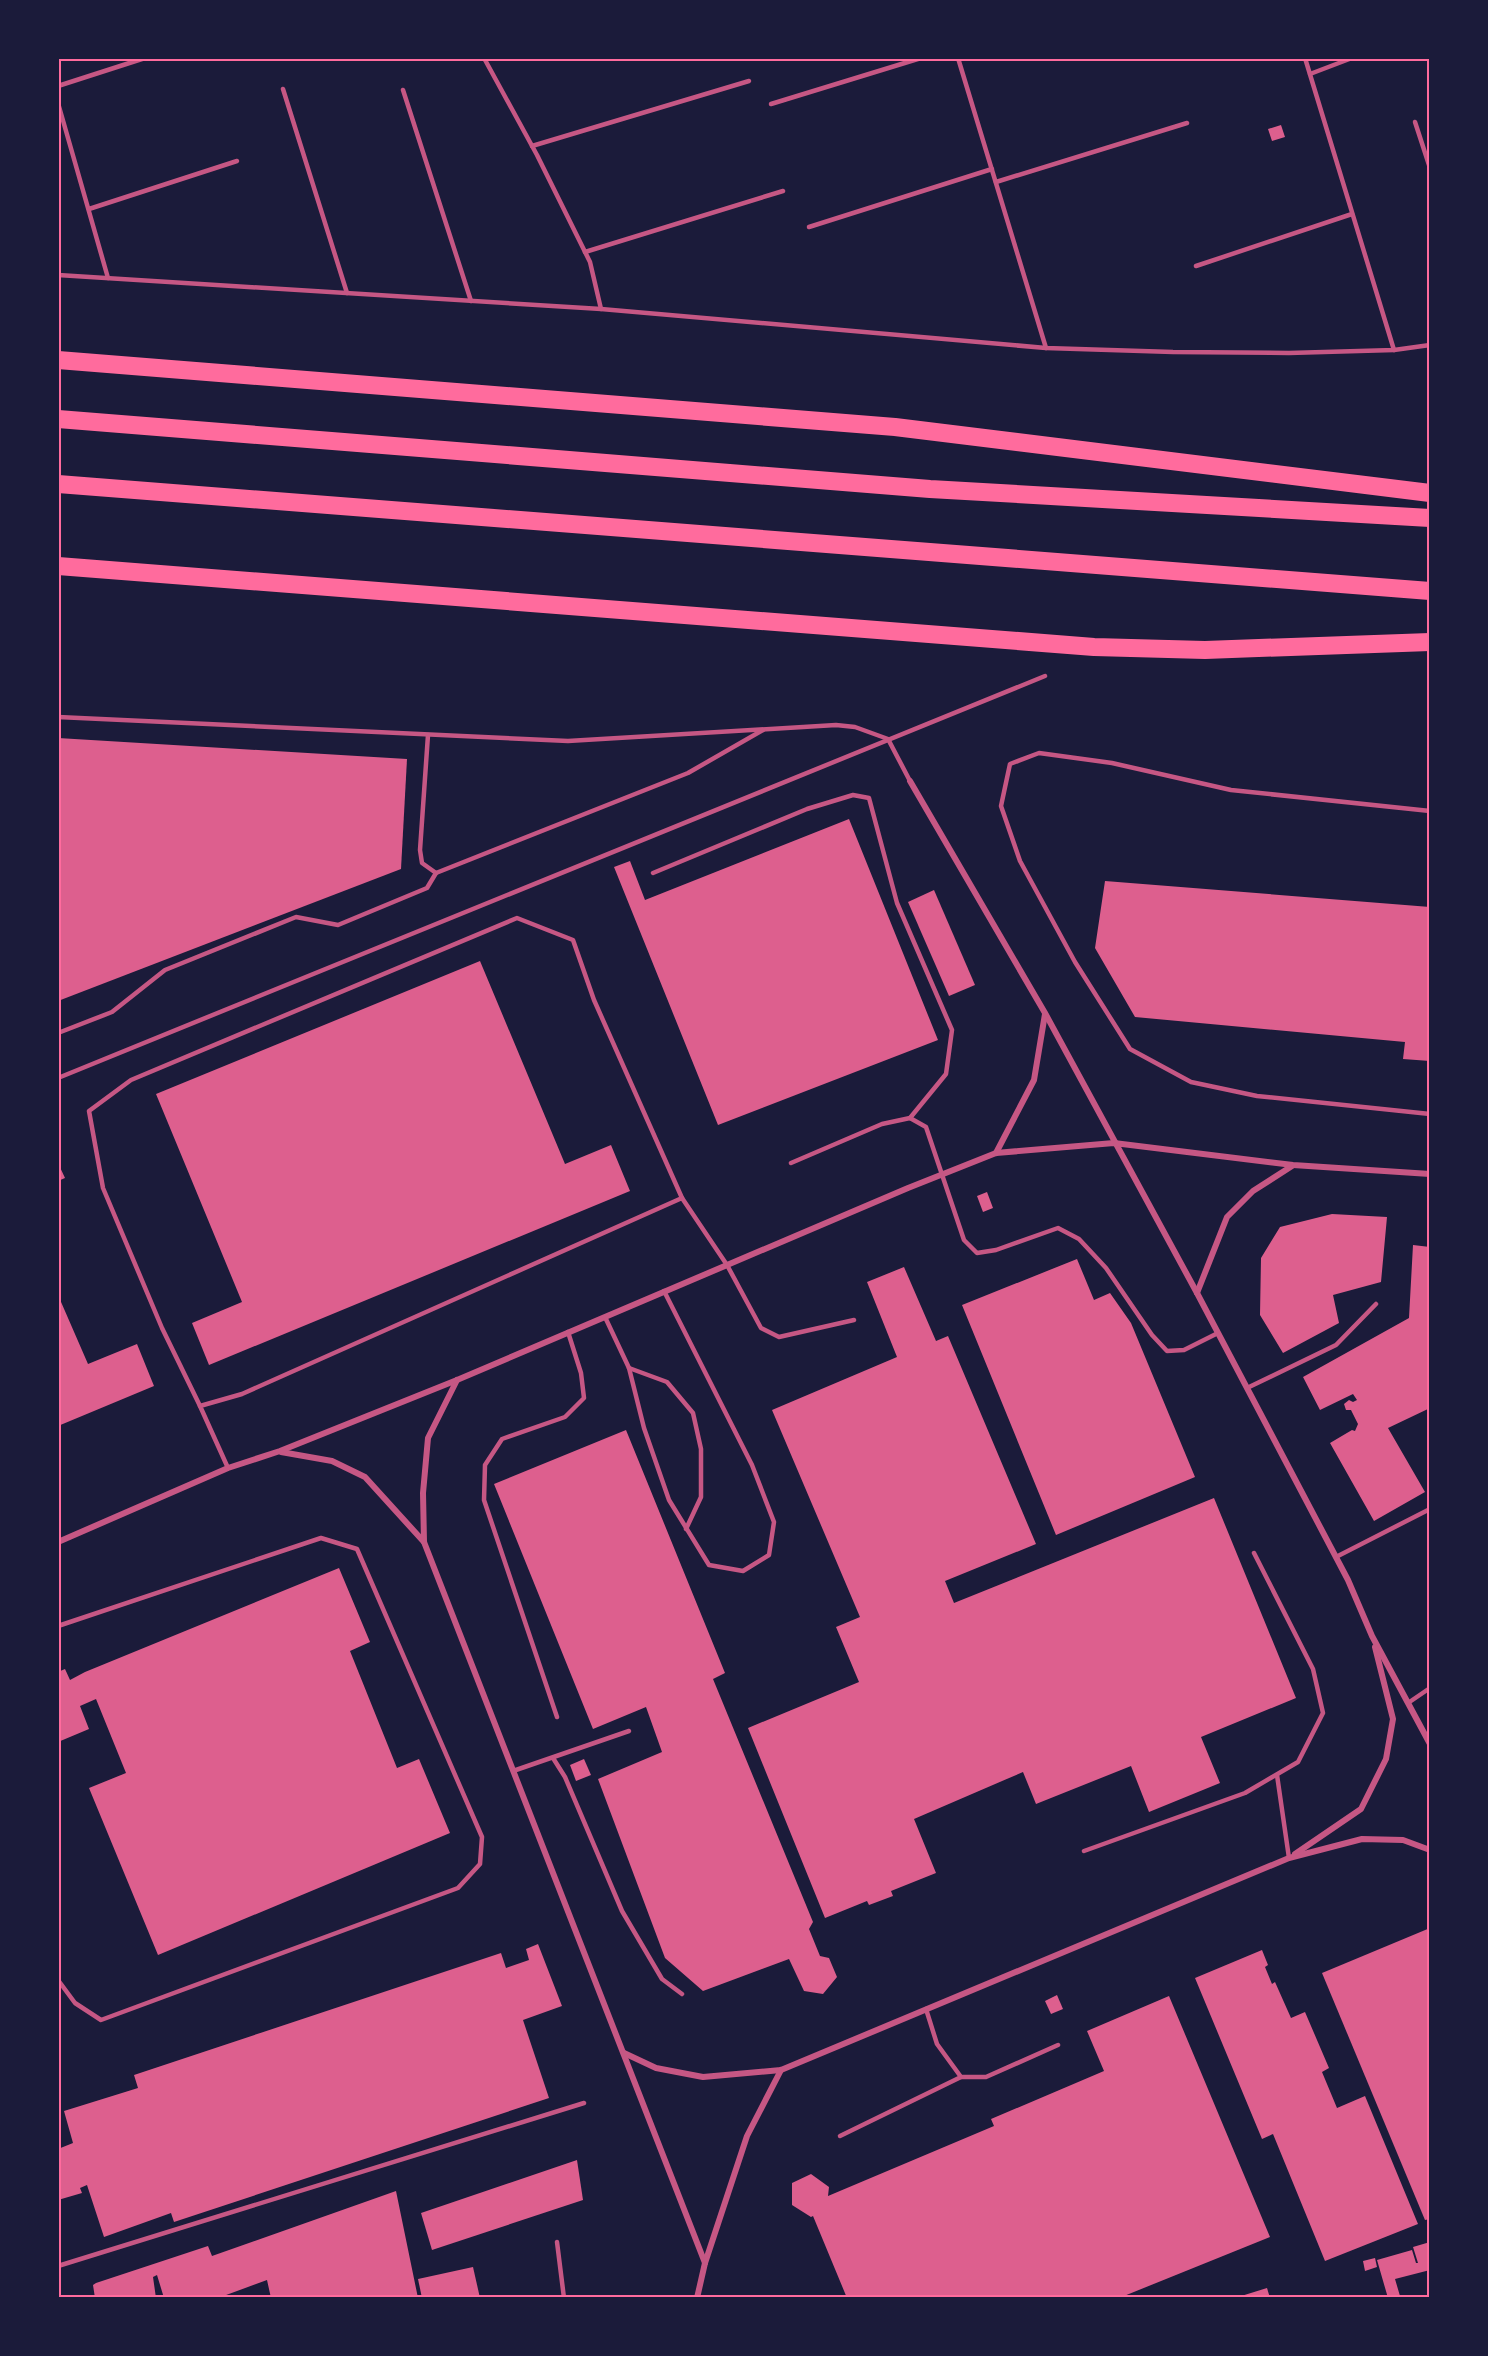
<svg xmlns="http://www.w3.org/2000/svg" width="1488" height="2356" viewBox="0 0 1488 2356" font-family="Jost,sans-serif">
	<rect width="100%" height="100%" fill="#1b1b3a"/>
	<g fill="#dd5f8e">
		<polygon points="1281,125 1285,137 1272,141 1268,129"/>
		<polygon points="58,738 407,759 401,869 58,1001"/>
		<polygon points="849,819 938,1040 718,1125 614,867 630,861 645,900"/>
		<polygon points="1105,881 1430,907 1430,1061 1403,1059 1405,1042 1135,1017 1095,948"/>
		<polygon points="934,890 975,985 949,996 908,902"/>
		<polygon points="480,961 565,1164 611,1145 630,1191 209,1365 192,1323 242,1302 156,1094"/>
		<polygon points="58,1163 65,1178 58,1181"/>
		<polygon points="987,1192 993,1208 983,1212 977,1196"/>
		<polygon points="1332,1214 1387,1217 1381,1282 1333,1295 1339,1323 1283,1353 1260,1315 1261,1258 1280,1227"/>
		<polygon points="1413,1245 1430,1247 1430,1408 1388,1428 1425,1492 1374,1521 1330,1443 1352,1430 1355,1431 1358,1424 1351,1410 1346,1410 1344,1404 1349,1400 1353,1402 1357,1400 1353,1394 1320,1410 1303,1377 1409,1318"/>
		<polygon points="1077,1259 1094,1300 1110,1293 1131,1323 1195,1477 1056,1535 962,1305"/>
		<polygon points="904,1267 936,1341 948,1336 1036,1544 945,1581 954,1603 1214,1498 1296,1698 1201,1737 1220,1783 1149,1812 1131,1766 1036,1804 1023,1772 914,1819 936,1873 891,1891 893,1896 869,1905 867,1901 825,1918 748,1728 859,1682 836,1627 860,1617 772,1410 897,1357 867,1282"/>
		<polygon points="58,1295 88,1364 137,1344 154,1386 58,1426"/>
		<polygon points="626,1430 725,1673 713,1679 813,1922 809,1929 820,1956 829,1958 837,1977 823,1994 804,1991 789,1959 703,1991 665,1958 598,1779 662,1752 646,1707 593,1729 494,1484"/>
		<polygon points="339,1568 370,1642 350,1651 397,1768 419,1759 450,1833 158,1955 89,1788 126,1773 96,1699 80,1706 89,1729 58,1742 58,1672 65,1669 70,1680 85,1672"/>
		<polygon points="584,1759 591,1775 576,1781 570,1765"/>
		<polygon points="1430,1928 1430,2219 1425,2220 1322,1973"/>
		<polygon points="538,1944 562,2006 523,2020 549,2098 174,2222 171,2213 104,2237 87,2185 80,2188 82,2193 58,2200 58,2149 73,2143 64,2111 138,2088 134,2075 501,1953 506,1968 529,1960 526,1949"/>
		<polygon points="1262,1950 1268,1965 1265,1967 1272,1984 1275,1982 1291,2018 1305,2012 1329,2068 1322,2072 1337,2108 1365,2096 1418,2224 1325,2261 1273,2134 1262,2139 1195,1978"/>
		<polygon points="1057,1995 1063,2009 1051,2014 1045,2001"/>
		<polygon points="1169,1996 1270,2237 1119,2298 847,2298 813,2216 811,2217 792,2205 792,2183 811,2174 829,2187 828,2196 994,2126 991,2119 1104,2071 1087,2031"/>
		<polygon points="577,2160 583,2200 432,2250 421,2213"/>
		<polygon points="396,2191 418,2298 271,2298 267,2280 218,2298 164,2298 157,2275 153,2277 156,2298 95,2298 93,2285 96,2283 208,2246 212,2256"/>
		<polygon points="1430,2242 1430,2270 1395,2279 1400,2296 1388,2298 1377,2260 1412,2250 1416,2263 1418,2263 1413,2247"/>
		<polygon points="1375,2258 1377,2267 1365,2271 1363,2261"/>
		<polygon points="473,2267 480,2298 422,2298 418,2279"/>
		<polygon points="1267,2288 1270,2298 1238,2298 1238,2297"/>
	</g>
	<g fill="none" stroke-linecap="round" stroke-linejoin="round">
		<g stroke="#c65784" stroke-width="4.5">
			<polyline points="484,58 537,155 590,262 601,309"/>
			<polyline points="958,58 1046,348"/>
			<polyline points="1305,58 1394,350"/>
			<polyline points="1310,74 1352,58"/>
			<polyline points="58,86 145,58"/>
			<polyline points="283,89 347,293"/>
			<polyline points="403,90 471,301"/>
			<polyline points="58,103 108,278"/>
			<polyline points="771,104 921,58"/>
			<polyline points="1415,122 1430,168"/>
			<polyline points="532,146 749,81"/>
			<polyline points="996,182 1187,123"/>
			<polyline points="89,209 237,161"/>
			<polyline points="809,227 992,169"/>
			<polyline points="585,252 783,191"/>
			<polyline points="1196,266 1352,214"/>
			<polyline points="58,275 601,309 1046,348 1173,352 1289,353 1394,350 1430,345"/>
			<polyline points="58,717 568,741 836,725 855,727 888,739 910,781"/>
			<polyline points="428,735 420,850 422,863 436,873 688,773 763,730"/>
			<polyline points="1430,811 1231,790 1112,763 1039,753 1010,764 1001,806 1020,861 1075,962 1130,1049 1191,1082 1257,1096 1430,1114"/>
			<polyline points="653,873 807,809 853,795 869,798 897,903 952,1030 946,1074 910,1118"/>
			<polyline points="58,1033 112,1012 165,970 296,917 338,925 427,888 436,873"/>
			<polyline points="58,1078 1045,676"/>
			<polyline points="791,1163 882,1124 910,1118 926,1127 964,1240 977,1253 996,1250 1058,1228 1079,1239 1106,1268 1152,1335 1167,1351 1184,1350 1218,1333"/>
			<polyline points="605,1317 629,1368 644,1428 669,1500 709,1565 743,1571 769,1555 774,1522 752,1465 664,1291"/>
			<polyline points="629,1368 667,1382 693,1413 701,1449 701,1497 686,1529"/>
			<polyline points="1247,1388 1336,1345 1376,1304"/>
			<polyline points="200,1406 162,1328 103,1188 89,1111 131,1080 517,918 573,940 594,1000 682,1198"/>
			<polyline points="228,1468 200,1406 242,1394 682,1198 727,1265 761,1328 779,1337 854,1320"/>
			<polyline points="1336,1557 1430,1509"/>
			<polyline points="58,1626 321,1538 357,1549 482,1837 480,1864 458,1888 101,2020 75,2003 58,1980"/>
			<polyline points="1408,1703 1430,1688"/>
			<polyline points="557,1717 484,1500 485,1465 502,1439 565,1417 584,1398 581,1373 568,1332"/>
			<polyline points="553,1758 565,1777 622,1911 662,1979 682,1994"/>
			<polyline points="513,1771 629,1731"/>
			<polyline points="1277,1775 1289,1858"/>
			<polyline points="1084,1851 1245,1793 1298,1762 1323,1713 1313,1669 1254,1553"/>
			<polyline points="926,2009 937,2044 961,2077 986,2077 1058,2045"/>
			<polyline points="840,2136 961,2077"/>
			<polyline points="557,2242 564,2298"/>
			<polyline points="58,2266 584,2103"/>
		</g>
		<g stroke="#c65784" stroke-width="6">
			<polyline points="910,781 1045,1013 1197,1293 1348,1580 1372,1636 1430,1744"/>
			<polyline points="996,1153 1034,1080 1045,1014"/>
			<polyline points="1197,1293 1227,1217 1253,1191 1292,1166"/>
			<polyline points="457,1380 428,1438 423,1493 424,1542 705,2263"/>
			<polyline points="281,1452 332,1461 365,1477 424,1542"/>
			<polyline points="58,1542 228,1468 280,1451 457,1380 908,1188 996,1153 1114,1143 1293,1165 1430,1174"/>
			<polyline points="1295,1854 1361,1809 1386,1759 1393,1719 1375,1647"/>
			<polyline points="624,2053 656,2068 703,2077 781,2070 1289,1858 1362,1839 1403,1840 1430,1850"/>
			<polyline points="697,2298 705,2263 747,2136 781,2070"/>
		</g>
		<g stroke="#ff6b9d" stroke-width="18">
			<polyline points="58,360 895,427 1430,493"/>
			<polyline points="58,419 930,489 1430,518"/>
			<polyline points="58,484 1430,591"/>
			<polyline points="58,566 1094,647 1205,650 1430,642"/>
		</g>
	</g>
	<rect width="1488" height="2356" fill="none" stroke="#1b1b3a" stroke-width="120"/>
	<rect x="60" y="60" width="1368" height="2236" fill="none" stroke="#ff6b9d" stroke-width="2"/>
</svg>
